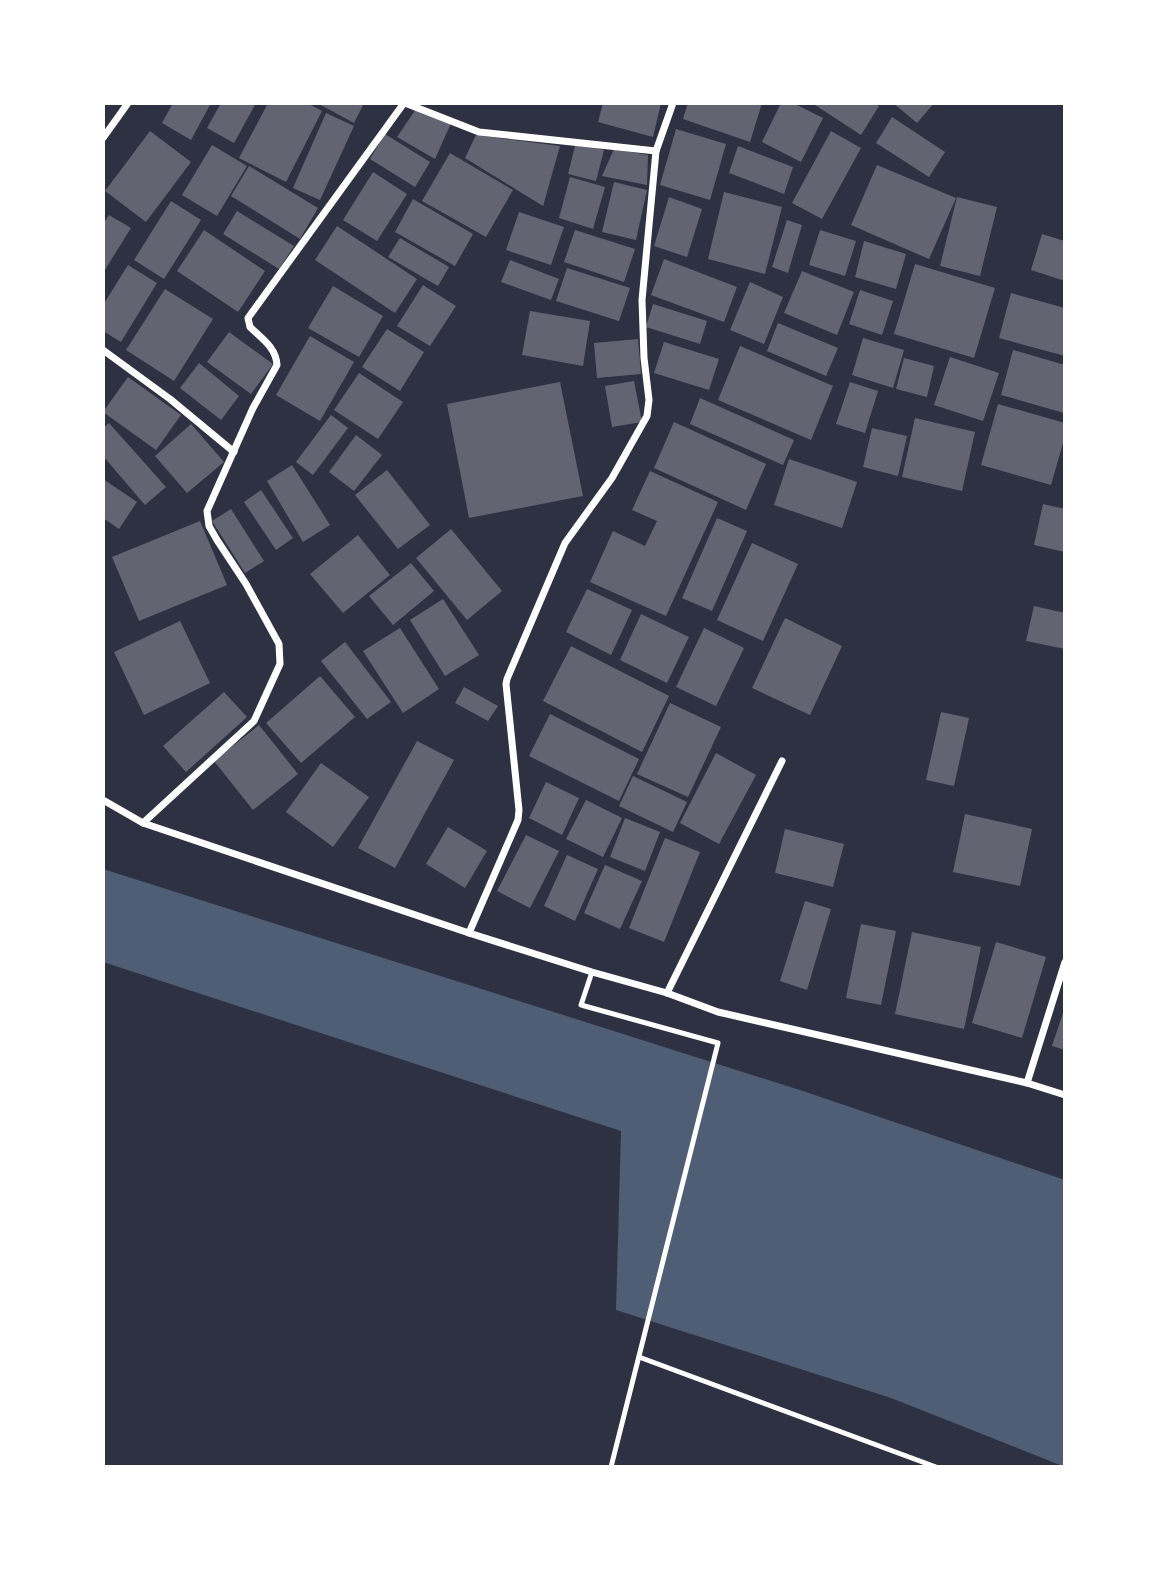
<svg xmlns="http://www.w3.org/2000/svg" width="1168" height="1570" viewBox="0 0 1168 1570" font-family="Quicksand,sans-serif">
	<rect width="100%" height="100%" fill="#2d3142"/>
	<polygon fill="#4f5d75" points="103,869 803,1091 1065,1180 1065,1467 891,1398 616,1310 621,1131 103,962"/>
	<g fill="#626471">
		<polygon points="173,103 211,103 191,140 162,123"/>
		<polygon points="221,103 256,103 234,143 207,128"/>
		<polygon points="268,103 307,103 322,111 286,182 239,158"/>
		<polygon points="317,103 364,103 354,123"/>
		<polygon points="603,103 661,103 653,137 598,122"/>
		<polygon points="688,103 762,103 750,142 683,119"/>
		<polygon points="781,103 793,103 823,118 801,162 762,142"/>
		<polygon points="812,103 875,103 879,106 861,135"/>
		<polygon points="893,103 934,103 917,123"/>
		<polygon points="416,109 451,123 435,159 397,137"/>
		<polygon points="326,113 354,126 320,200 293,188"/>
		<polygon points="892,117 945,152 929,177 876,143"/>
		<polygon points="676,129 726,144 710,200 660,185"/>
		<polygon points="150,131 191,162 146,222 105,191"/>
		<polygon points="831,131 861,148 822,219 792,203"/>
		<polygon points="385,134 430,162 415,187 370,159"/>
		<polygon points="476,135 560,146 543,206 465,158"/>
		<polygon points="576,142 604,150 596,181 568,174"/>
		<polygon points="212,145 247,166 217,216 182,195"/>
		<polygon points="738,146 793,167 784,194 729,173"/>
		<polygon points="614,149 648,155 647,185 602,176"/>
		<polygon points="450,153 513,190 486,237 422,201"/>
		<polygon points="877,165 956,198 929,259 851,225"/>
		<polygon points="249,166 318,208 300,239 231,196"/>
		<polygon points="373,172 407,194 377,241 343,220"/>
		<polygon points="570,177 605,187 593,229 559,218"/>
		<polygon points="614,182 647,190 636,240 602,232"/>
		<polygon points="724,192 782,207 765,274 708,259"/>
		<polygon points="669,197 702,209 687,257 654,246"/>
		<polygon points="957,197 997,207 980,276 940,266"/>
		<polygon points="413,199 473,234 455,266 395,232"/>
		<polygon points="171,201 201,220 164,279 134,260"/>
		<polygon points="237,211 294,246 279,269 223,234"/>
		<polygon points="519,212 564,227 551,265 506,250"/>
		<polygon points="109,215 131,228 103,273 103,224"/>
		<polygon points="787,220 802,225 788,273 772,267"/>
		<polygon points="337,226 417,279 395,313 315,260"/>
		<polygon points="204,230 265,271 238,312 177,271"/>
		<polygon points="575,230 635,249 624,282 564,262"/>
		<polygon points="820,230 856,241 845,276 809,265"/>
		<polygon points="1042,234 1065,241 1065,281 1031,270"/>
		<polygon points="400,238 449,267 438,286 388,257"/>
		<polygon points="864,241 906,254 896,289 855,277"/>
		<polygon points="664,259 737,287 724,322 651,295"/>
		<polygon points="510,260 559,279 551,300 501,282"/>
		<polygon points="915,264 995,288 974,358 894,334"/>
		<polygon points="128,265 157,283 121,342 103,331 103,305"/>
		<polygon points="567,268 630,288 619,321 556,301"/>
		<polygon points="802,271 854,292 837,335 784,313"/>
		<polygon points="750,282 783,297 764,344 730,330"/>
		<polygon points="423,285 456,306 430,346 397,326"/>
		<polygon points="333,286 383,316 359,357 308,328"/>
		<polygon points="165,289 213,319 174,381 126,350"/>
		<polygon points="860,290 893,301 882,335 849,324"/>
		<polygon points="1011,293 1065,308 1065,356 999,338"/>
		<polygon points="653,304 707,321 700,344 646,327"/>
		<polygon points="530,311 590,321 583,366 522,355"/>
		<polygon points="778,323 838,348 826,376 767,351"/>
		<polygon points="387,329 424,352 400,391 362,367"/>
		<polygon points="229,332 273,364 251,394 207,362"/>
		<polygon points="310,336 354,362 320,421 276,395"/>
		<polygon points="863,338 904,350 893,388 852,375"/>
		<polygon points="638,339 641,374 597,378 594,343"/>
		<polygon points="664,342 719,359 709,390 654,373"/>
		<polygon points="740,346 833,386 811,440 718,400"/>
		<polygon points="1013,350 1065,365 1064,413 1001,395"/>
		<polygon points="950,357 999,373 983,421 934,405"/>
		<polygon points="904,358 934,366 927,397 896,389"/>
		<polygon points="199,363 239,396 221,420 180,388"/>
		<polygon points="359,373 403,402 378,439 334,410"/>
		<polygon points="128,377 181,415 156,450 103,412"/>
		<polygon points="634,381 642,422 612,427 605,386"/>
		<polygon points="560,382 583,496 469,518 447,404"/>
		<polygon points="850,382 878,391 865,433 836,424"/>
		<polygon points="700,398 794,440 783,465 690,424"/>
		<polygon points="998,404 1065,423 1065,436 1051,485 981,465"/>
		<polygon points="331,415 348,428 313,475 296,462"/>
		<polygon points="915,418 975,432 962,491 902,477"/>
		<polygon points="674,422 766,464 746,510 654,468"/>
		<polygon points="109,423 166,487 145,505 103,456 103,428"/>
		<polygon points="191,424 224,462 187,493 155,456"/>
		<polygon points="872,428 907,436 898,476 863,467"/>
		<polygon points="356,435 382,455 354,491 329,472"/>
		<polygon points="789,459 857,482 842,528 774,505"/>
		<polygon points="292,465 330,525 303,542 267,481"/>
		<polygon points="387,470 430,525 398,549 355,495"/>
		<polygon points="650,471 718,502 666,616 590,582 613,531 645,546 657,521 632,510"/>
		<polygon points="103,479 137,502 119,529 103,518"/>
		<polygon points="261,490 293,538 276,550 244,502"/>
		<polygon points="1043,504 1065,509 1065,552 1034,545"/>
		<polygon points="231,509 264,561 245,573 212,521"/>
		<polygon points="717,518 747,531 712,611 682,598"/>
		<polygon points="200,521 227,585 139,621 112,557"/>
		<polygon points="451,529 502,591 467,620 416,558"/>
		<polygon points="358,535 390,575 343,613 310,574"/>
		<polygon points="752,543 798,564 763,641 717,620"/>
		<polygon points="411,563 434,591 393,625 369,596"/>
		<polygon points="587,589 632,610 611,655 566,632"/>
		<polygon points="443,599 479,655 445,676 410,620"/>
		<polygon points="1034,606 1065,613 1065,649 1026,641"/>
		<polygon points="641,614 689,637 667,683 620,660"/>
		<polygon points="785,618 842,646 810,715 752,688"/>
		<polygon points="180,621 210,683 144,715 114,652"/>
		<polygon points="400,628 439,689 403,713 363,651"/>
		<polygon points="704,628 744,648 716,706 676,687"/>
		<polygon points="345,642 391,702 367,719 321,661"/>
		<polygon points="571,646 669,696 642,752 543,701"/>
		<polygon points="320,676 355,717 301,763 266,723"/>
		<polygon points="464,687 498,706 488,721 455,703"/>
		<polygon points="224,692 247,717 186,772 163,746"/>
		<polygon points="670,703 721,727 688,797 637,774"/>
		<polygon points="941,712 969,718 954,786 926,780"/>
		<polygon points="550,714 639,759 619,801 529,756"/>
		<polygon points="259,725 298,774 253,810 214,761"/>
		<polygon points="417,741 454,760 395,868 358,848"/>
		<polygon points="716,753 756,775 719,844 680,823"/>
		<polygon points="321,763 369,797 333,847 286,812"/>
		<polygon points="633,776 687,802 673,832 619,806"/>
		<polygon points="546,782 579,798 562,835 529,818"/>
		<polygon points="586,800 622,818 603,857 566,839"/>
		<polygon points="965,814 1032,829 1020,886 953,872"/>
		<polygon points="625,818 660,832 645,871 610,857"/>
		<polygon points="448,827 487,851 465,888 426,864"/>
		<polygon points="785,829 844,844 833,887 775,873"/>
		<polygon points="526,835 559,851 530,908 497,891"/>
		<polygon points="665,838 700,852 664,942 629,928"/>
		<polygon points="567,855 598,869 575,921 544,906"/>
		<polygon points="605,865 642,881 620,929 584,913"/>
		<polygon points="805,901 831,909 807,990 780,981"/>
		<polygon points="861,924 896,931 881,1005 846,998"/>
		<polygon points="912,932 981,947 964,1029 895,1014"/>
		<polygon points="996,942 1046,957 1022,1038 972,1023"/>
		<polygon points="1064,1010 1065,1010 1065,1050 1052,1046"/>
	</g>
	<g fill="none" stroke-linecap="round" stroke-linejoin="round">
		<g stroke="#fff" stroke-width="5">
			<polyline points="592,972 581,1005 718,1043 611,1467"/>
			<polyline points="639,1357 936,1467"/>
		</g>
		<g stroke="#fff" stroke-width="7">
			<polyline points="405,103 479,132 656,151 673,103"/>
			<polyline points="103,138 128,103"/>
			<polyline points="103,350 170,399 234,452"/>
			<polyline points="103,800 143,823 469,933 592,972 667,993 718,1012 1027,1083 1065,1095"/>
			<path d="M143,823L254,721L280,664L279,644L246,584L217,540L209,526L207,511L253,408L277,365C276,347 261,338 250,327L248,318L404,103"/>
			<polyline points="469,933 518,820 519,810 506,684 507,679 565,543 612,478 647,416 649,400 644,358 642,300 656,151"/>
			<polyline points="667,993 782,761"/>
			<polyline points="1027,1083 1065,962"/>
		</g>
	</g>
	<rect width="1168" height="1570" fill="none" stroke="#ffffff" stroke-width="210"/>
</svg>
